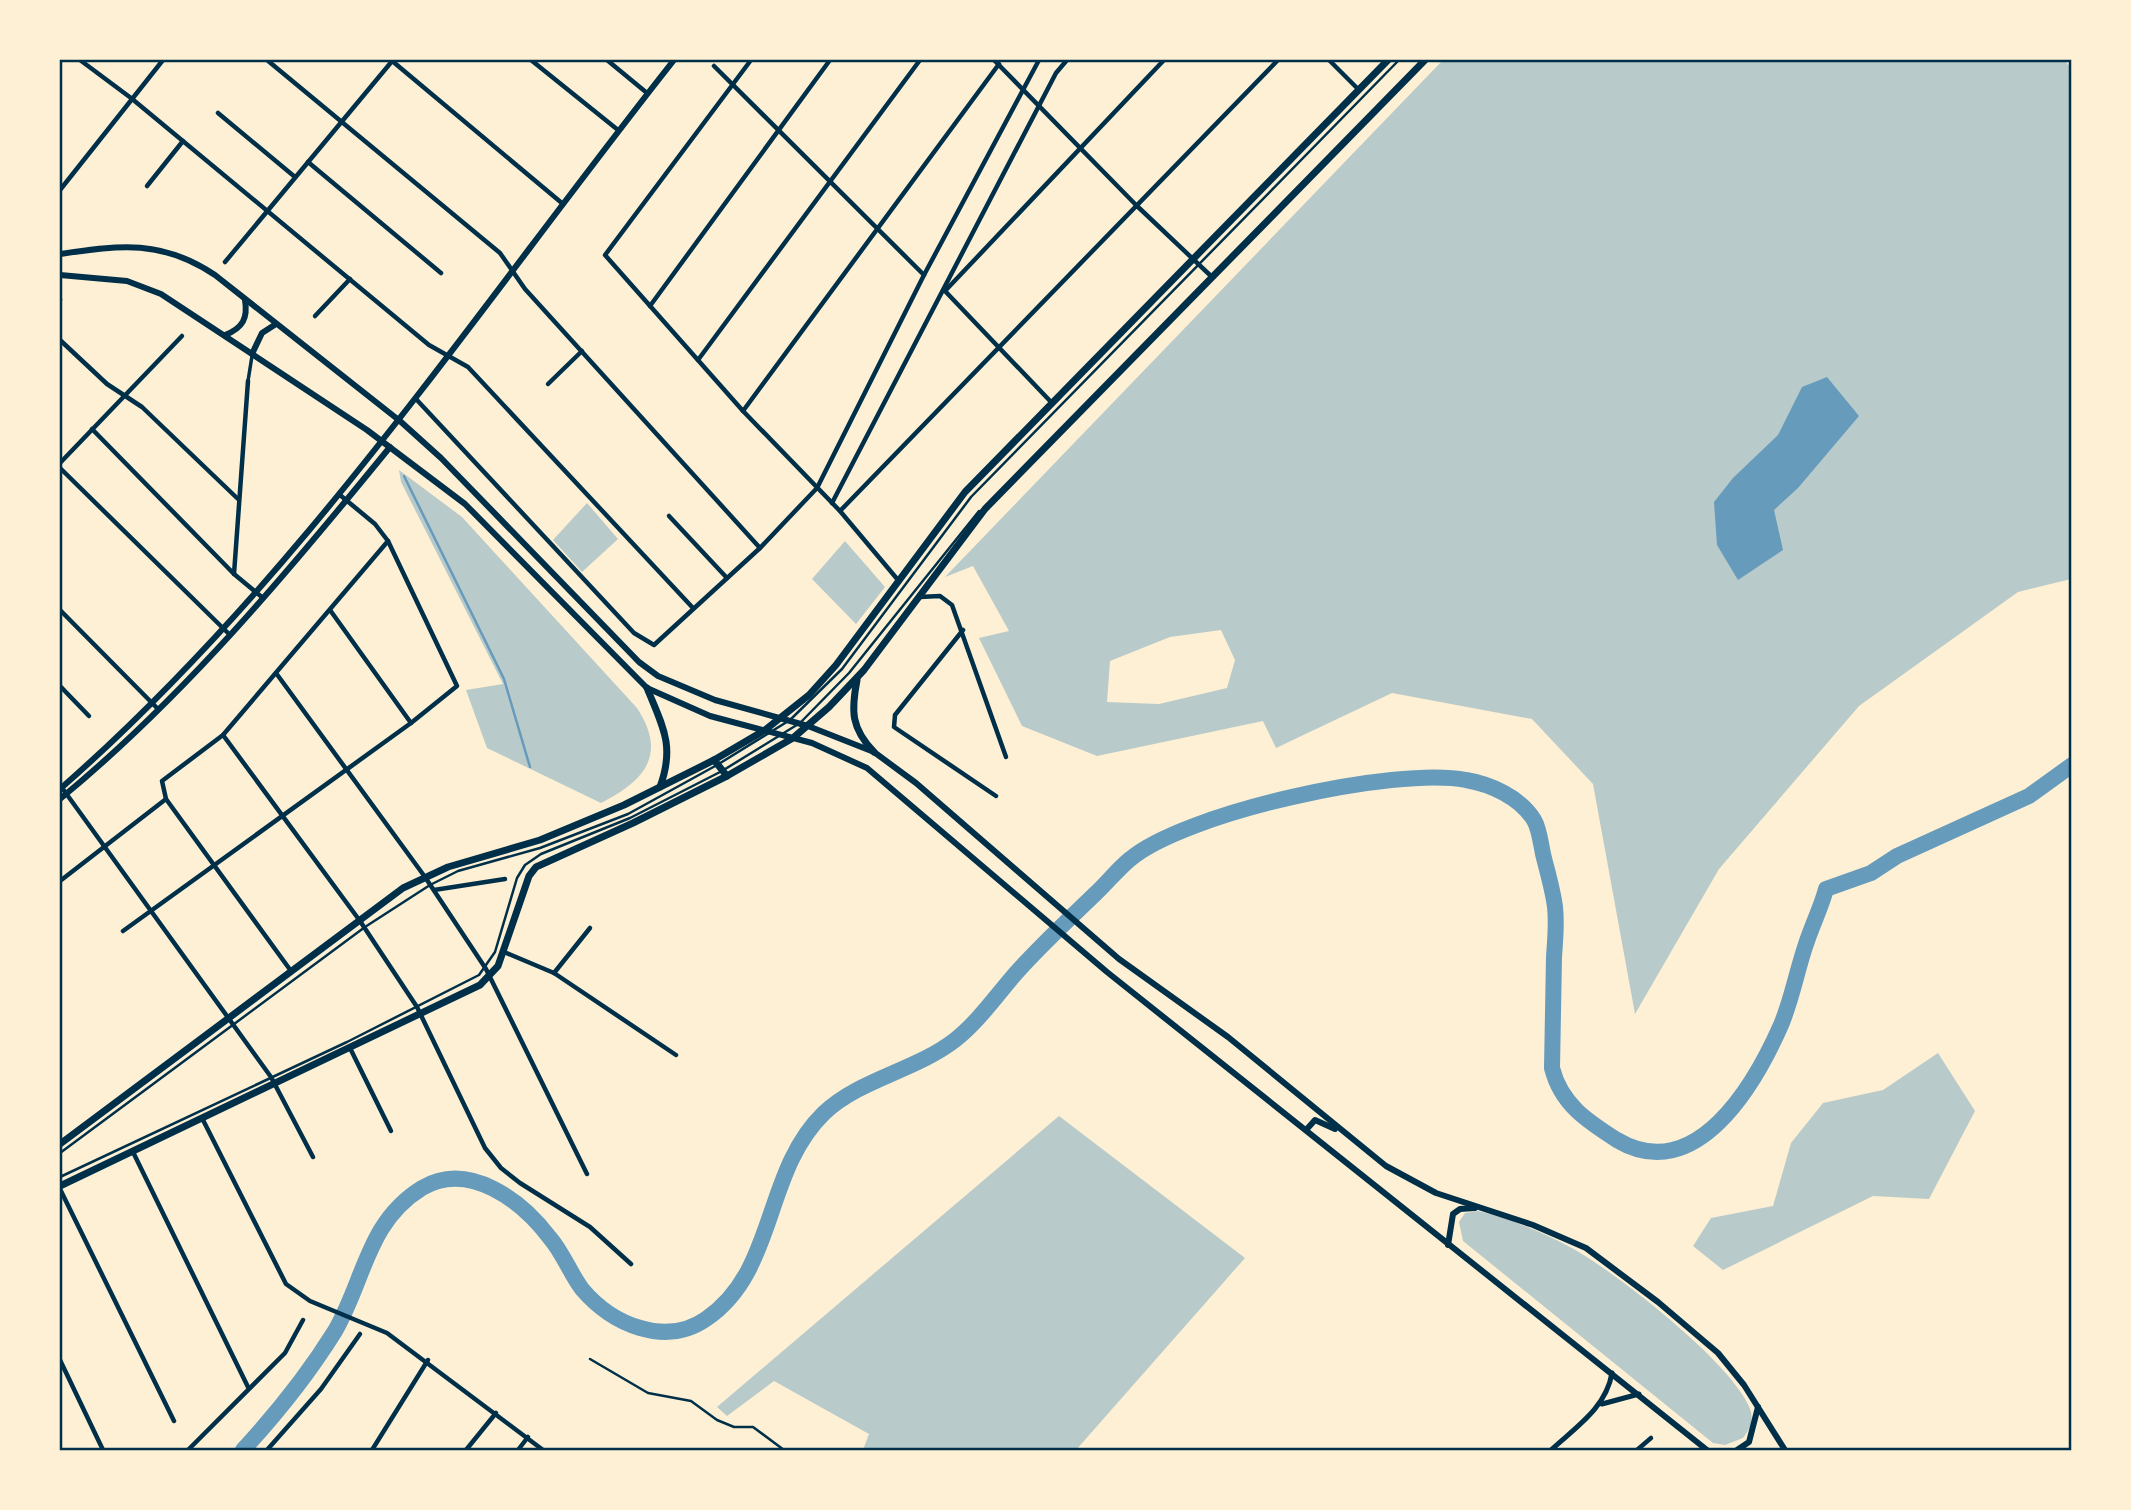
<svg xmlns="http://www.w3.org/2000/svg" width="2131" height="1510" viewBox="0 0 2131 1510" font-family="'Asap Condensed',sans-serif">
	<rect width="100%" height="100%" fill="#fdf0d5"/>
	<g fill="#b9caca" fill-rule="evenodd">
		<path d="M1443,60H2064L2071,68V579L2018,592L1859,706L1719,869L1635,1014L1593,784L1532,719L1392,693L1276,748L1263,721L1097,756L1022,726L979,638L1009,631L973,566L945,577ZM1221,630L1235,660L1227,688L1159,704L1107,702L1110,661L1170,637Z"/>
		<path d="M399,470L462,517L637,708C668,755 644,781 601,803L487,748L466,690L503,684L401,482Z"/>
		<polygon points="587,503 618,539 582,572 553,540"/>
		<polygon points="845,541 885,587 856,624 812,579"/>
		<polygon points="1938,1053 1975,1111 1929,1199 1873,1196 1723,1270 1693,1246 1711,1218 1773,1206 1791,1143 1823,1103 1883,1090"/>
		<polygon points="1059,1116 1245,1258 1076,1450 863,1450 869,1434 774,1381 727,1416 717,1407"/>
		<path d="M1478,1211C1508,1218 1540,1231 1568,1246C1611,1268 1734,1364 1750,1409C1754,1420 1750,1429 1743,1438L1725,1445L1713,1443L1463,1241L1459,1222L1465,1213Z"/>
	</g>
	<polygon fill="#669bbc" points="1827,377 1859,416 1798,488 1774,510 1783,550 1738,580 1717,545 1714,502 1733,478 1778,435 1802,387"/>
	<g fill="none" stroke-linecap="round" stroke-linejoin="round">
		<polyline stroke="#669bbc" stroke-width="2.5" points="404,476 504,679 530,767"/>
		<path stroke="#669bbc" stroke-width="16" d="M243,1450C277,1413 309,1373 335,1331C365,1279 367,1222 422,1188C469,1160 522,1201 550,1238C563,1253 570,1273 582,1289C612,1325 666,1347 706,1319C777,1271 763,1172 824,1113C860,1079 915,1071 955,1040C978,1022 996,996 1016,973C1040,946 1067,921 1094,895C1106,884 1117,870 1129,860C1183,813 1396,766 1466,780C1490,784 1520,797 1534,820C1540,830 1541,847 1544,858C1548,874 1553,891 1555,907C1557,924 1555,941 1554,957C1553,994 1553,1031 1552,1068C1561,1104 1587,1121 1617,1140C1696,1187 1755,1084 1781,1025C1792,999 1797,970 1806,944C1812,925 1821,908 1826,889L1871,873L1897,856L2029,796L2072,765"/>
		<g stroke="#003049" stroke-width="2.5">
			<polyline points="60,1153 365,927 430,885 458,871 540,848 628,814 717,765 790,720 842,669 971,497 1399,60"/>
			<polyline points="60,1177 347,1042 479,975 495,952 517,878 525,865 541,854 630,818 722,771 800,723 849,673 979,511"/>
			<polyline points="590,1359 648,1393 691,1401 717,1420 734,1427 753,1427 784,1450"/>
		</g>
		<polyline stroke="#003049" stroke-width="3.5" points="248,381 252,356"/>
		<g stroke="#003049" stroke-width="4.5">
			<polyline points="80,60 131,98 429,345 468,367 693,608"/>
			<polyline points="267,60 500,253 525,289 760,548"/>
			<polyline points="391,60 563,204"/>
			<polyline points="531,60 618,130"/>
			<polyline points="607,60 647,93"/>
			<polyline points="751,60 605,255 743,411 840,511 898,580"/>
			<polyline points="994,60 1136,205 1212,277"/>
			<polyline points="1329,60 1359,90"/>
			<polyline points="714,66 924,275"/>
			<polyline points="218,113 295,177"/>
			<polyline points="308,162 441,273"/>
			<polyline points="147,186 183,141"/>
			<polyline points="60,190 163,60"/>
			<polyline points="225,262 393,60"/>
			<polyline points="60,300 60,299"/>
			<polyline points="650,306 830,60"/>
			<polyline points="315,316 350,279"/>
			<polyline points="60,340 107,384 142,407 238,499"/>
			<polyline points="698,360 920,60"/>
			<polyline points="548,384 582,351"/>
			<polyline points="416,399 634,633 654,645 760,548 817,488 924,275 1039,60"/>
			<polyline points="1052,403 945,291 1164,60"/>
			<polyline points="743,411 999,64"/>
			<polyline points="92,429 234,574 263,598"/>
			<polyline points="60,463 182,336"/>
			<polyline points="60,468 230,635"/>
			<polyline points="832,503 1056,73 1067,60"/>
			<polyline points="840,511 1278,60"/>
			<polyline points="669,516 727,578"/>
			<polyline points="234,574 248,381"/>
			<polyline points="919,597 940,596 952,605 1006,757"/>
			<polyline points="60,610 158,709"/>
			<polyline points="330,610 411,723"/>
			<polyline points="963,630 895,715 894,727 996,796"/>
			<polyline points="276,673 425,877 486,969 587,1174"/>
			<polyline points="60,686 89,716"/>
			<polyline points="223,735 360,921 417,1007 485,1148 501,1168 520,1183 590,1227 631,1264"/>
			<polyline points="60,785 271,1077 313,1157"/>
			<polyline points="60,881 166,799"/>
			<polyline points="434,890 505,879"/>
			<polyline points="123,931 411,723 457,686 388,541 375,524 340,495"/>
			<polyline points="504,952 554,973 676,1055"/>
			<polyline points="291,971 166,799 162,781 223,735 388,541"/>
			<polyline points="554,973 590,928"/>
			<polyline points="350,1048 391,1131"/>
			<polyline points="202,1118 286,1284 310,1301 387,1333 543,1450"/>
			<polyline points="133,1152 248,1387"/>
			<polyline points="60,1189 174,1421"/>
			<polyline points="60,1360 103,1450"/>
			<polyline points="188,1450 285,1353 303,1320"/>
			<polyline points="267,1450 321,1389 360,1334"/>
			<polyline points="372,1450 428,1360"/>
			<polyline points="466,1450 496,1413"/>
			<polyline points="518,1450 528,1437"/>
			<polyline points="1637,1450 1651,1438"/>
		</g>
		<g stroke="#003049" stroke-width="5">
			<polyline points="1602,1404 1639,1394"/>
			<path d="M1551,1450C1576,1427 1606,1408 1612,1373"/>
		</g>
		<g stroke="#003049" stroke-width="6">
			<path d="M60,254C121,245 161,239 215,275L400,421L441,458L639,662L658,676L715,700L808,726L874,752L916,783L1119,959L1228,1037L1386,1166L1436,1193L1533,1225L1586,1248L1658,1302L1718,1353L1744,1385L1785,1450"/>
			<polyline points="60,275 127,281 161,294 367,430 465,504 647,688 710,716 812,743 867,768 1107,972 1707,1450"/>
			<path d="M225,335C243,328 248,318 245,300"/>
			<polyline points="252,354 262,333 276,324"/>
			<path d="M60,789C301,578 477,309 674,60"/>
			<path d="M60,799C184,697 289,571 390,447"/>
			<polyline points="1306,1130 1315,1120 1335,1129"/>
			<polyline points="1448,1245 1453,1214 1460,1209 1475,1208"/>
			<polyline points="1737,1450 1749,1442 1758,1407"/>
		</g>
		<g stroke="#003049" stroke-width="7">
			<path d="M857,680C851,711 851,728 874,752"/>
			<path d="M647,688C663,727 675,746 660,787"/>
			<polyline points="714,760 727,776"/>
			<polyline points="60,1144 403,888 448,867 540,840 624,805 714,760 765,730 809,695 836,665 965,492 1388,60"/>
			<polyline points="60,1186 480,985 498,966 529,876 536,867 633,823 727,776 793,738 829,707 864,670 985,509 1425,60"/>
		</g>
	</g>
	<rect width="2131" height="1510" fill="none" stroke="#fdf0d5" stroke-width="122"/>
	<rect x="61" y="61" width="2009" height="1388" fill="none" stroke="#003049" stroke-width="2.5"/>
</svg>
